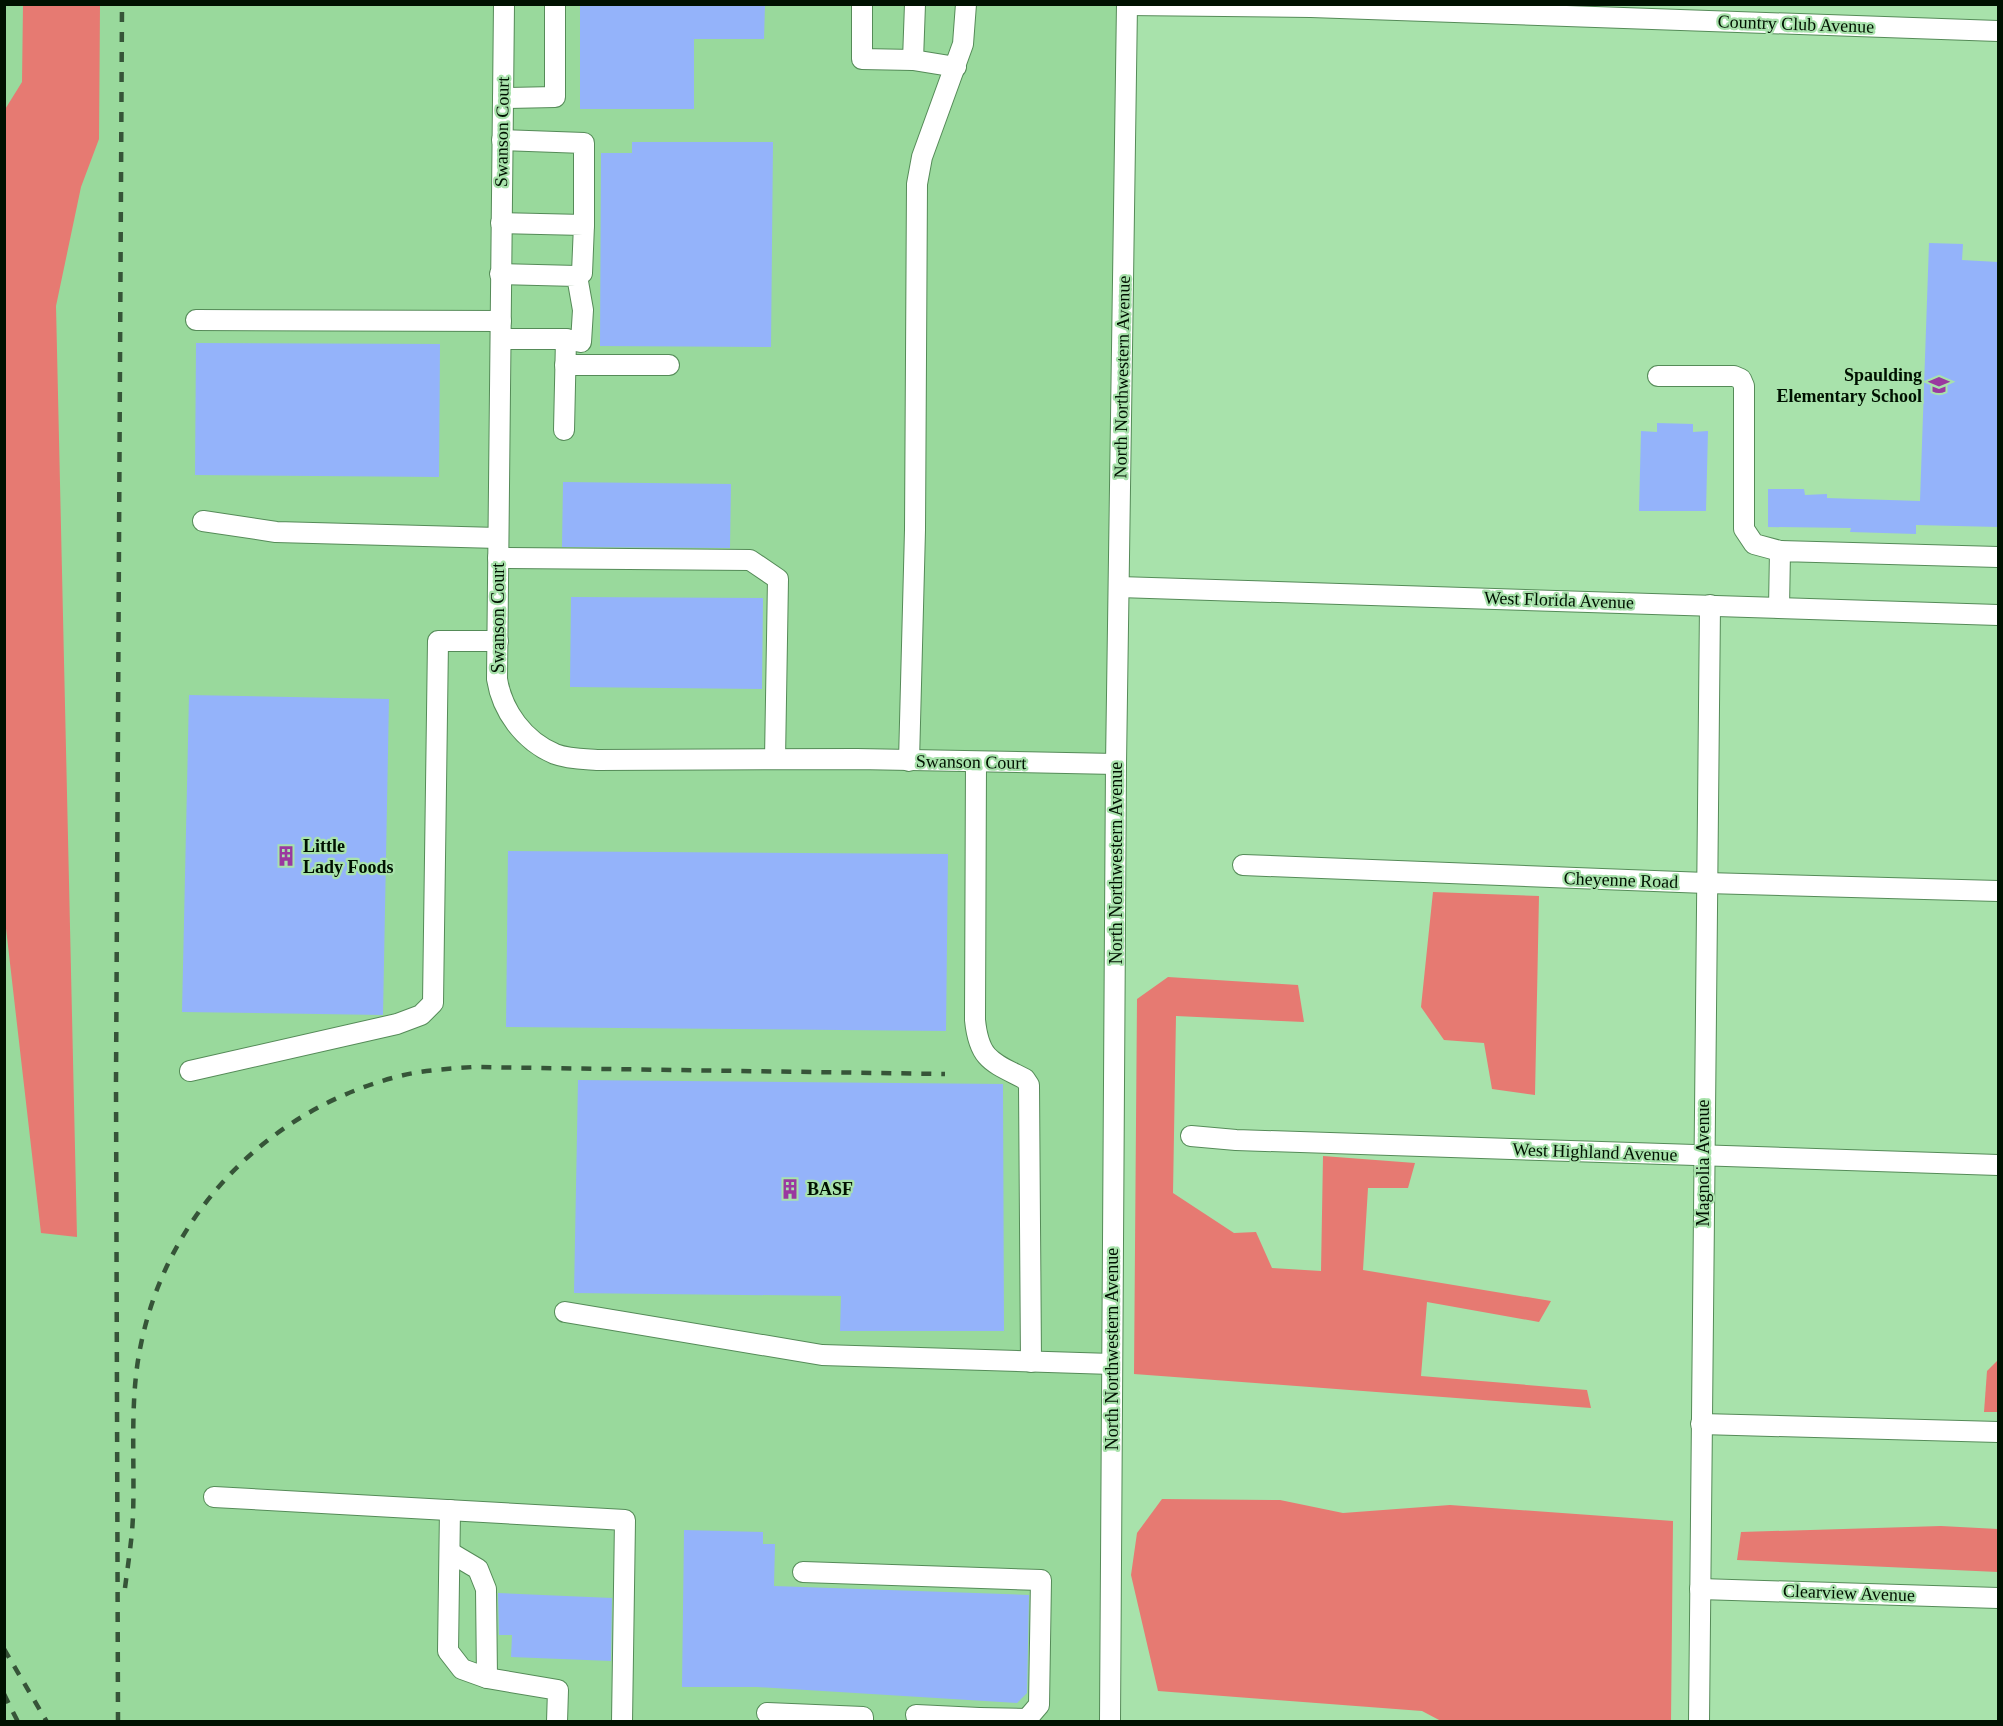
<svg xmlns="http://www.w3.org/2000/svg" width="2003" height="1726" viewBox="0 0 2003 1726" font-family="Georgia,serif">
	<rect width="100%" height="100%" fill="#a8e2ab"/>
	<polygon fill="#99d99c" points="5,5 1130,5 1116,1721 5,1722"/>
	<g fill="#e67a72">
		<polygon points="23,5 100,5 99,139 81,187 56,306 77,1237 41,1233 4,911 4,111 22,82"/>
		<polygon points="1433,892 1539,896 1535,1095 1492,1089 1484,1043 1444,1040 1421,1007"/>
		<polygon points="1168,977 1298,985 1304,1022 1176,1016 1173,1193 1234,1233 1256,1232 1272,1268 1321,1271 1323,1156 1415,1163 1408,1188 1368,1188 1363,1270 1551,1301 1539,1322 1427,1302 1421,1376 1587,1390 1591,1408 1134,1374 1137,999"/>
		<polygon points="1998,1360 1998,1412 1984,1412 1987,1371"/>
		<polygon points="1162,1499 1280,1500 1343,1513 1450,1505 1673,1521 1671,1721 1441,1721 1422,1711 1158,1691 1131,1575 1137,1533"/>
		<polygon points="1941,1526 1998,1529 1998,1572 1737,1560 1741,1532"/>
	</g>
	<g fill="#94b3fa">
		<polygon points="580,4 765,4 764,39 694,39 694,109 580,109"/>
		<polygon points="632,142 773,142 771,347 600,346 601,153 632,153"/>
		<polygon points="1929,243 1963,244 1962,260 1998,262 1998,527 1916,525 1916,534 1850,532 1851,528 1768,527 1768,489 1804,489 1805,495 1827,494 1827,498 1920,501"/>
		<polygon points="196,343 440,344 439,477 195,475"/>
		<polygon points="1657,423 1693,424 1693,432 1708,431 1706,511 1639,511 1641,431 1657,432"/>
		<polygon points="563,482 731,484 730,548 562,547"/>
		<polygon points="571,597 763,598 762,689 570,687"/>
		<polygon points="189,695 389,699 383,1015 182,1012"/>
		<polygon points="508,851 948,854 946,1031 506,1027"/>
		<polygon points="578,1080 1003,1084 1004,1331 840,1331 841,1296 574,1293"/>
		<polygon points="684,1530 763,1532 763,1544 775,1544 774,1586 1029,1595 1027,1693 1017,1703 757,1687 682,1687"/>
		<polygon points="498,1593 612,1598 611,1661 511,1657 512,1635 499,1635"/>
	</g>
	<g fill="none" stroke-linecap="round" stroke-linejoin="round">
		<g stroke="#558b58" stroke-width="22">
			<g id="minor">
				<path d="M504,4L497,679C502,711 524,741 555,754C568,759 583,759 597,760L857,759L1116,764"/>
				<polyline points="862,4 862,59 913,60 956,67"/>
				<polyline points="1127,5 1311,7 1998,31"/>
				<polyline points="913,60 915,4"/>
				<polyline points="503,98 555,97 555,4"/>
				<polyline points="502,140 584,143 584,225"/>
				<polyline points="501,223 584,225 582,273 577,276"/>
				<polyline points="500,274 577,276 583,310 581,342 566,339"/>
				<polyline points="196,320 501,321"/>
				<polyline points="501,339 566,339 564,430"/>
				<polyline points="565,365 669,365"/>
				<polyline points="1658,376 1734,376 1741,379 1744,386 1744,529 1754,544 1780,551"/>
				<polyline points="203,521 276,532 498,538"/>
				<polyline points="498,558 750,560 778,579 775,759"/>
				<polyline points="1119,587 1998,615"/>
				<polyline points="1779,608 1780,551 1998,557"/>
				<polyline points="909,761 915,530 917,184 922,157 963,44 966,4"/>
				<path d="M976,762L975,1020C979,1060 992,1062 1025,1079L1029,1085L1031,1362"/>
				<polyline points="1243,865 1706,883 1998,891"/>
				<polyline points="190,1071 397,1024 421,1015 433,1003 438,641 498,641"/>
				<polyline points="1191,1136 1236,1140 1998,1165"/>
				<polyline points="565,1312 822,1355 1112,1364"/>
				<polyline points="1701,1424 1998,1432"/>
				<polyline points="214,1497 625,1520 622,1722"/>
				<polyline points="450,1510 448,1651 462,1669 487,1678 558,1690 557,1722"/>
				<polyline points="451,1553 478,1569 486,1589 487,1678"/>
				<polyline points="803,1572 1041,1580 1039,1705 1027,1719 979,1718 979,1722"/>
				<polyline points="1700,1589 1998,1598"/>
				<polyline points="767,1713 863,1717 863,1722"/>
				<polyline points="916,1715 979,1718"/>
				<polyline points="1110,1722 1116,764 1127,4"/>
				<polyline points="1699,1722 1710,605"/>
			</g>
		</g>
		<use href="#minor" stroke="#fff" stroke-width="20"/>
		<g stroke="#365438" stroke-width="4.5" stroke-dasharray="10 10" stroke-linecap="butt">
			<path d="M125,1588C128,1564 132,1540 133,1516C135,1459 129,1400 141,1344C168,1213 267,1111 396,1077C421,1070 447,1069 473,1067L945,1074"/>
			<polyline points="4,1649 47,1722"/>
			<polyline points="4,1694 18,1722"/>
			<polyline points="118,1722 116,1083 122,4"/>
		</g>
	</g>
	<defs>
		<g id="school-bare" transform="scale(1.62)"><path d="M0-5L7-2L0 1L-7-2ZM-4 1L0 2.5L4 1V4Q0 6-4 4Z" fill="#9a389f" stroke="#a8e2ab" stroke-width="2.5" paint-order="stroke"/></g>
		<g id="building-bare" transform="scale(1.62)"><path d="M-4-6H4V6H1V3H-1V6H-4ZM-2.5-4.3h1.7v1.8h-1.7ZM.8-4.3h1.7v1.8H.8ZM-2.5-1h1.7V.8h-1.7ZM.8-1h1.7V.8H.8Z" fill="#9a389f" stroke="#a8e2ab" stroke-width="2.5" paint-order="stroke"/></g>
	</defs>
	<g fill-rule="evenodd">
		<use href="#school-bare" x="1939" y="385"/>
		<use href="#building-bare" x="286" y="856"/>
		<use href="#building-bare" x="790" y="1189"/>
	</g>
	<g text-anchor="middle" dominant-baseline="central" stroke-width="4.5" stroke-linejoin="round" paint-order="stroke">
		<g font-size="18" fill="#001101" stroke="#a8e2ab">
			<text transform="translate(1796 24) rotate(2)">Country Club Avenue</text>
			<text transform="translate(502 132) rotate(-89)">Swanson Court</text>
			<text transform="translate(1122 377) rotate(-89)">North Northwestern Avenue</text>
			<text transform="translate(1559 600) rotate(2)">West Florida Avenue</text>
			<text transform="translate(498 618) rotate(-90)">Swanson Court</text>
			<text transform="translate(971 762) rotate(1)">Swanson Court</text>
			<text transform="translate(1116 863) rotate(-90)">North Northwestern Avenue</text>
			<text transform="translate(1621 880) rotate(2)">Cheyenne Road</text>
			<text transform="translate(1595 1152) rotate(2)">West Highland Avenue</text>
			<text transform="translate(1703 1163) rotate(-90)">Magnolia Avenue</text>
			<text transform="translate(1112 1349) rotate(-90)">North Northwestern Avenue</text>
			<text transform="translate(1849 1593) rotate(2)">Clearview Avenue</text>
		</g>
		<g font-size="18" font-weight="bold" fill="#001101" stroke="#a8e2ab" text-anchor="start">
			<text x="1922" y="375" text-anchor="end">Spaulding<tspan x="1922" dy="21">Elementary School</tspan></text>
			<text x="303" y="846">Little<tspan x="303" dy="21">Lady Foods</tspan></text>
			<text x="807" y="1189">BASF</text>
		</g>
	</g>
	<rect width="2003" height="1726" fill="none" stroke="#001101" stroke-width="12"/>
</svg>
